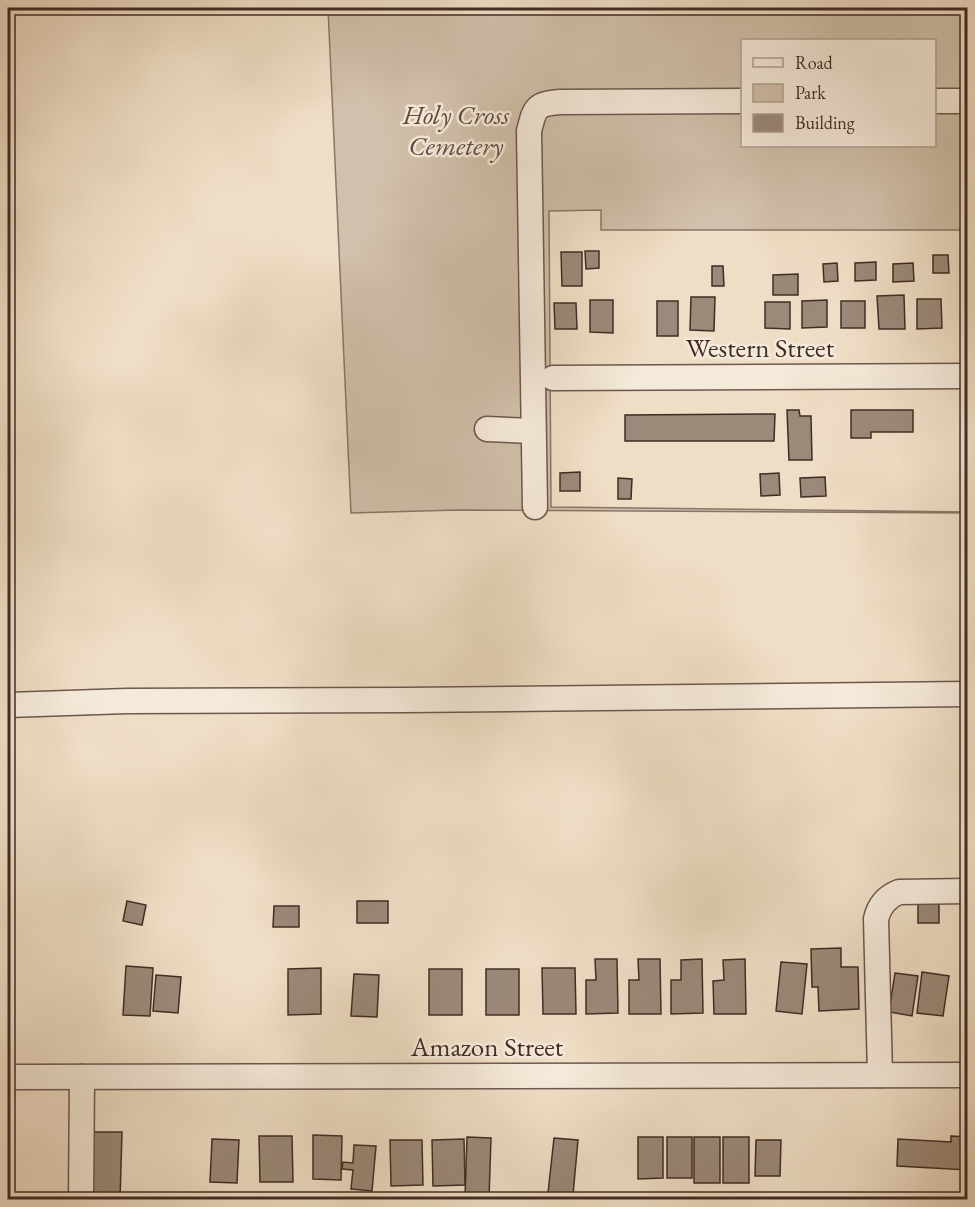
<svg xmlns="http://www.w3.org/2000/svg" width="975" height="1207" viewBox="0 0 975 1207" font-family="'EB Garamond',serif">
	<rect width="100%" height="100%" fill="#efdec6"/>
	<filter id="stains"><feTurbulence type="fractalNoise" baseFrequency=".00333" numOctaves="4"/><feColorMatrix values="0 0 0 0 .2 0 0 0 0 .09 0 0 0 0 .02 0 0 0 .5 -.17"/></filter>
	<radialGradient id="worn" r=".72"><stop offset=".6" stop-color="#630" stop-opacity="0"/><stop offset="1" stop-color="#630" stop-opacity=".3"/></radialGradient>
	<path fill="#d1c0ab" stroke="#897668" stroke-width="1.5" fill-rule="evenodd" d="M328,8H967V230H601V210L549,211L551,507L967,512V513L458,510L351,513ZM742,40H934V146H742Z"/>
	<g fill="#9b8979" stroke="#412c25" stroke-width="1.5">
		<polygon points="585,251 599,251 599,268 586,269"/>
		<polygon points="561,252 582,252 582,286 562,286"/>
		<polygon points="933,255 948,255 949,273 933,273"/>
		<polygon points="876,262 876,280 855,281 855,263"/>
		<polygon points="837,263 838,281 824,282 823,264"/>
		<polygon points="913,263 914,281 893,282 893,264"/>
		<polygon points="712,266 723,266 724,286 712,286"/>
		<polygon points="798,274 798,295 773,295 773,275"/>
		<polygon points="904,295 905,329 879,329 877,296"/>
		<polygon points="691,297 715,297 714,331 690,330"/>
		<polygon points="917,299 941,299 942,328 917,329"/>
		<polygon points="590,300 613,300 613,333 590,332"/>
		<polygon points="827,300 827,327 802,328 802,301"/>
		<rect x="657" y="301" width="21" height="35"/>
		<rect x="841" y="301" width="24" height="27"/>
		<polygon points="765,302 790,302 790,329 765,328"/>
		<polygon points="554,303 576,303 577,329 555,329"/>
		<polygon points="787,410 799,410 800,416 811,416 812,460 789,460"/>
		<polygon points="851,410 913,410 913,432 871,432 871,438 851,438"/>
		<polygon points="775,414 774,441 625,441 625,415"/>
		<polygon points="580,472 580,491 560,491 560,473"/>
		<polygon points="779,473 780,495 761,496 760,474"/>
		<polygon points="825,477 826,496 801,497 800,478"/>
		<polygon points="618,478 632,479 631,499 618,499"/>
		<rect x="918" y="900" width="21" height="23"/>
		<polygon points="127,901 146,905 142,925 123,921"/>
		<rect x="357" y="901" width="31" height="22"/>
		<polygon points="274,906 299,906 299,927 273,927"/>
		<polygon points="841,948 841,967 858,967 859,1009 819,1011 818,987 812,987 811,949"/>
		<polygon points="595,959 617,959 618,1013 586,1014 586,980 596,980"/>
		<polygon points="638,959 660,959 661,1014 629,1014 629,980 639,980"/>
		<polygon points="702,959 703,1013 671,1014 671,980 681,980 681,960"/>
		<polygon points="745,959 746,1014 714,1014 713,981 724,980 723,960"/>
		<polygon points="781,962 807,964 802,1014 776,1011"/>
		<polygon points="126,966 153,968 150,1016 123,1015"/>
		<polygon points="321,968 321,1014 288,1015 288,969"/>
		<polygon points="542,968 575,968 576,1014 543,1014"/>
		<rect x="429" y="969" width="33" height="46"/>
		<rect x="486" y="969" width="33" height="46"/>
		<polygon points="922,972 949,976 943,1016 917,1013"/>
		<polygon points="895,973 918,976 912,1016 889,1012"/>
		<polygon points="354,974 379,975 377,1017 351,1016"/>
		<polygon points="156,975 181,977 178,1013 153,1011"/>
		<polygon points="87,1132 122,1132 120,1200 86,1200"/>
		<polygon points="313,1135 342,1136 341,1180 313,1179"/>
		<polygon points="259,1136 292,1136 293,1182 260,1182"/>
		<polygon points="951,1136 968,1137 968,1170 897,1166 898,1139 951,1142"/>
		<polygon points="467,1137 491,1138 489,1198 465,1197"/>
		<polygon points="638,1137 663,1137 663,1178 638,1179"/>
		<rect x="667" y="1137" width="25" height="41"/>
		<rect x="694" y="1137" width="26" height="46"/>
		<rect x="723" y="1137" width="26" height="46"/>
		<polygon points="554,1138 578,1140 573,1195 548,1193"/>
		<polygon points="212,1139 239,1140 237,1183 210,1182"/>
		<polygon points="464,1139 465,1185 433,1186 432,1140"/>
		<polygon points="390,1140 422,1140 423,1185 391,1186"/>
		<polygon points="756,1140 781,1140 780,1176 755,1176"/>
		<polygon points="354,1145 376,1146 372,1191 351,1189 353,1170 342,1169 343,1162 353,1163"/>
	</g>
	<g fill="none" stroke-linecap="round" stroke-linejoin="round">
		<g stroke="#6c584d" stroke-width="27">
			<g id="minor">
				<polyline points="934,101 968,101"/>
				<polyline points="553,378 968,376"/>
				<polyline points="487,429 533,431"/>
				<path d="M535,507L529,131C535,108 535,104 560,102L742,101"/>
				<polyline points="8,705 127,701 406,700 968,694"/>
				<path d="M880,1075L876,919C879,906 886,897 899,892L968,891"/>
				<polyline points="8,1077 968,1075"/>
				<polyline points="81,1200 82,1077"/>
			</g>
		</g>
		<use href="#minor" stroke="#f5eada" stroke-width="24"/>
	</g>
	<g text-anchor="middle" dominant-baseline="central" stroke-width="5" stroke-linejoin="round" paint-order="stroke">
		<g font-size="27" font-style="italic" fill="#5e4a40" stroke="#f5eada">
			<text x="456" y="114">Holy Cross<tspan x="456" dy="31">Cemetery</tspan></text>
		</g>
		<g font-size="27" fill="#412c25" stroke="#f5eada">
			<text x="760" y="347">Western Street</text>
			<text x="487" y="1046">Amazon Street</text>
		</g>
	</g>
	<rect width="975" height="1207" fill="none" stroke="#efdec6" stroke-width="30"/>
	<rect x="9" y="9" width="957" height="1189" fill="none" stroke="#412c25" stroke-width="3"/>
	<rect x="15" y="15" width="945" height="1177" fill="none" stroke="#412c25" stroke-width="1.5"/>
	<rect x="741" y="39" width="195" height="108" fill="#f5eada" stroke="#ad9e92" stroke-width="1.5"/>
	<rect x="753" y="58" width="30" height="9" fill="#f5eada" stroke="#ad9e92" stroke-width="1.5"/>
	<text x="795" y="69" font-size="18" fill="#412c25">Road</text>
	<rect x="753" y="84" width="30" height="18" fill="#d1c0ab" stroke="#ad9e92" stroke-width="1.5"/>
	<text x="795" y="99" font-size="18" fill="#412c25">Park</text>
	<rect x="753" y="114" width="30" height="18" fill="#9b8979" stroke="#ad9e92" stroke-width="1.5"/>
	<text x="795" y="129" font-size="18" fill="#412c25">Building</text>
	<rect width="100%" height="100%" filter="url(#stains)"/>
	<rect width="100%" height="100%" fill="url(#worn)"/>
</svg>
